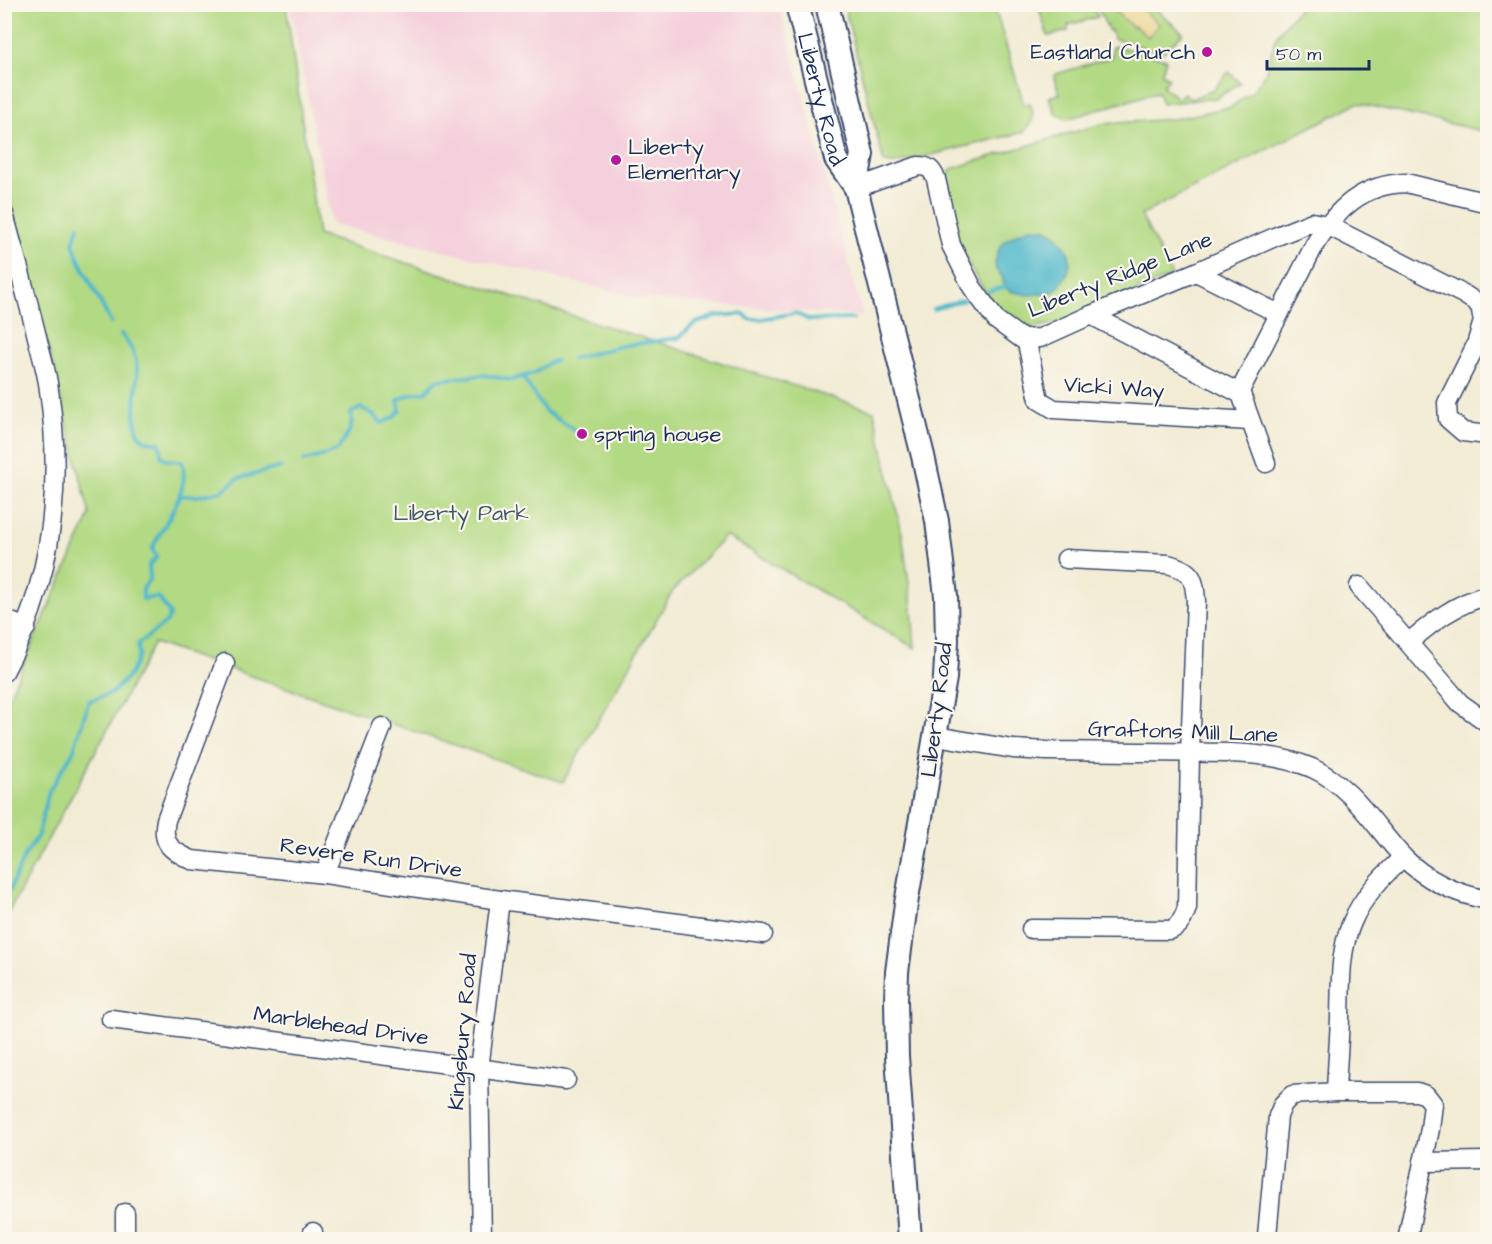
<svg xmlns="http://www.w3.org/2000/svg" width="1492" height="1244" viewBox="0 0 1492 1244" font-family="'Architects Daughter',sans-serif">
	<rect width="100%" height="100%" fill="#fbf7ec"/>
	<filter id="ink" filterUnits="userSpaceOnUse"><feTurbulence type="fractalNoise" baseFrequency=".0167" numOctaves="2"/><feDisplacementMap in="SourceGraphic" scale="12" xChannelSelector="R" yChannelSelector="G"/><feConvolveMatrix kernelMatrix="1 2 1 2 8 2 1 2 1" color-interpolation-filters="sRGB"/></filter>
	<filter id="wash" filterUnits="userSpaceOnUse"><feTurbulence type="fractalNoise" baseFrequency=".008" numOctaves="4" result="noise"/><feDisplacementMap in="SourceGraphic" scale="24" xChannelSelector="R" yChannelSelector="G"/><feGaussianBlur stdDeviation="1.35" result="paint"/><feColorMatrix in="noise" values="0 0 0 0 0 0 0 0 0 0 0 0 0 0 0 0 0 1.4 0 .05"/><feComposite in="paint" operator="in"/></filter>
	<g filter="url(#wash)">
		<rect width="100%" height="100%" fill="#f2ecd5"/>
		<polygon fill="#f4cfdc" points="290,5 779,5 863,316 645,299 332,224"/>
		<g fill="#b2d983" stroke="#668470" stroke-width="1.5">
			<polygon points="5,5 286,5 318,235 874,411 902,534 911,598 915,648 726,536 673,591 563,782 154,643 5,919 5,702 10,694 90,515 5,177"/>
			<path d="M844,5H994L1024,105L1030,103C1035,118 1034,121 1024,132L895,164L884,163Z"/>
			<polygon points="1038,5 1091,5 1098,17 1068,25 1068,31 1048,36"/>
			<polygon points="1096,5 1151,5 1183,33 1162,53 1114,39 1111,30 1109,31"/>
			<polygon points="1302,5 1487,5 1487,132 1357,103 1141,215 1172,276 1062,322 1033,328 1011,321 992,303 970,267 956,242 947,179 951,169 999,154 1102,124 1173,119 1231,107 1252,92 1265,75 1275,40 1279,32"/>
			<polygon points="1116,46 1166,59 1162,73 1169,79 1163,86 1178,99 1184,93 1191,99 1214,89 1229,72 1240,83 1217,98 1162,104 1158,92 1067,119 1056,114 1049,97 1060,94 1054,78 1056,74 1112,57 1112,47"/>
		</g>
		<polygon fill="#eeda9e" stroke="#84847e" stroke-width="1.5" points="1108,5 1137,5 1159,24 1148,37 1135,26 1133,27"/>
		<polygon fill="#4db7ca" stroke="#347394" stroke-width="1.5" points="1029,228 1046,229 1054,233 1065,246 1069,254 1070,262 1068,272 1059,287 1053,292 1028,295 1010,291 1005,287 1002,276 996,270 995,263 999,248 1004,242 1013,236"/>
		<g fill="none" stroke-linecap="round" stroke-linejoin="round">
			<g stroke="#4db7ca" stroke-width="4">
				<polyline points="79,226 73,243 79,260 111,323"/>
				<polyline points="989,291 1005,287"/>
				<polyline points="933,309 964,300"/>
				<polyline points="572,359 621,346 678,338 694,324 716,316 743,314 750,319 761,319 795,313 809,320 853,319"/>
				<polyline points="522,376 545,411 579,433"/>
				<polyline points="303,461 323,456 338,450 350,430 352,422 351,413 361,408 371,413 382,423 393,418 400,410 398,400 411,394 425,392 437,380 484,375 511,380 535,373 550,362 556,361"/>
				<polyline points="179,496 198,496 222,491 237,479 281,467"/>
				<path d="M4,902L24,857L38,835L49,791L73,752L89,701L112,693L131,673L139,655L138,644L167,622L170,614L158,597L143,599V589L150,578L149,565L157,557L152,549C164,523 191,491 182,461L167,460L161,456V448L158,442C154,442 148,442 144,440C128,430 139,384 137,367C136,355 129,343 121,334"/>
			</g>
		</g>
	</g>
	<g filter="url(#ink)">
		<g fill="none" stroke-linecap="round" stroke-linejoin="round">
			<g stroke="#3b4b70" stroke-width="21">
				<g id="minor">
					<path d="M856,188L918,166C928,166 932,169 936,179L951,245L972,287L996,320L1022,339L1040,338L1091,315L1196,272L1277,236L1312,222L1327,225L1465,295L1480,305L1483,321L1476,345L1447,403L1448,419L1463,432L1488,435"/>
					<path d="M4,214C15,255 27,296 37,337C41,354 47,372 49,390C63,488 52,584 4,672"/>
					<polyline points="1196,272 1279,314"/>
					<polyline points="1091,315 1241,394"/>
					<polyline points="1026,338 1039,400 1054,409 1250,421"/>
					<path d="M1266,463L1241,394V389L1315,244C1337,209 1362,184 1406,183L1488,203"/>
					<polyline points="1359,586 1449,690 1460,703 1488,723"/>
					<polyline points="4,619 26,628"/>
					<path d="M1409,642C1434,621 1455,604 1488,595"/>
					<path d="M225,663L166,820C161,844 171,851 192,860L325,874L500,900L763,934"/>
					<path d="M936,736L1013,749L1047,751L1231,753C1259,754 1286,757 1312,768C1352,786 1375,827 1403,857C1426,880 1456,894 1488,900"/>
					<polyline points="325,874 382,727"/>
					<path d="M1031,929L1170,930C1180,927 1184,917 1187,908L1190,753L1196,601C1194,576 1192,571 1168,564L1066,559"/>
					<polyline points="111,1019 566,1080"/>
					<path d="M1336,1092C1337,1067 1339,1042 1340,1018C1341,985 1339,952 1352,922C1363,896 1383,876 1403,857"/>
					<polyline points="1423,1162 1488,1161"/>
					<polyline points="125,1213 125,1240"/>
					<polyline points="313,1232 313,1240"/>
					<polyline points="482,1240 479,1069 500,900"/>
					<polyline points="1270,1240 1267,1236 1278,1116 1283,1104 1292,1095 1336,1092 1417,1092 1426,1095 1433,1104 1430,1129 1407,1240"/>
				</g>
			</g>
			<g stroke="#3b4b70" stroke-width="26">
				<g id="major">
					<path id="s1" d="M797,4L836,159L856,188L923,456L937,521L946,596L947,641L945,678L906,904L897,972L896,1000L897,1056L910,1240"/>
					<polyline points="827,4 862,154 856,188"/>
				</g>
			</g>
			<use href="#minor" stroke="#fff" stroke-width="18"/>
			<use href="#major" stroke="#fff" stroke-width="22"/>
		</g>
	</g>
	<g fill="#b5179e" stroke="#fbf7ec" stroke-width="2">
		<circle cx="1207" cy="52" r="6"/>
		<circle cx="616" cy="160" r="6"/>
		<circle cx="582" cy="434" r="6"/>
	</g>
	<g text-anchor="middle" dominant-baseline="central" stroke-width="4.5" stroke-linejoin="round" paint-order="stroke">
		<g font-size="22" fill="#1b2f5e" stroke="#fbf7ec" text-anchor="start">
			<text x="1195" y="52" text-anchor="end">Eastland Church</text>
			<text x="628" y="147">Liberty<tspan x="628" dy="25">Elementary</tspan></text>
			<text x="594" y="434">spring house</text>
		</g>
		<g font-size="22" fill="#1b2f5e" stroke="#fbf7ec">
			<text stroke="none"><textPath href="#s1" startOffset="98">Liberty Road</textPath></text>
			<text transform="translate(1120 275) rotate(-22)">Liberty Ridge Lane</text>
			<text transform="translate(1114 388) rotate(4)">Vicki Way</text>
			<text transform="translate(937 710) rotate(-83)">Liberty Road</text>
			<text transform="translate(1183 732) rotate(2)">Graftons Mill Lane</text>
			<text transform="translate(371 858) rotate(8)">Revere Run Drive</text>
			<text transform="translate(341 1026) rotate(8)">Marblehead Drive</text>
			<text transform="translate(463 1032) rotate(-85)">Kingsbury Road</text>
		</g>
		<g font-size="22" fill="#415a67" stroke="#fbf7ec">
			<text x="461" y="513">Liberty Park</text>
		</g>
	</g>
	<rect width="1492" height="1244" fill="none" stroke="#fbf7ec" stroke-width="24"/>
	<path d="M1267 60v9h102v-9" fill="none" stroke="#1b2f5e" stroke-width="3"/>
	<text x="1276" y="60" font-size="18" fill="#1b2f5e" stroke="#fbf7ec" stroke-width="4.5" paint-order="stroke">50 m</text>
</svg>
